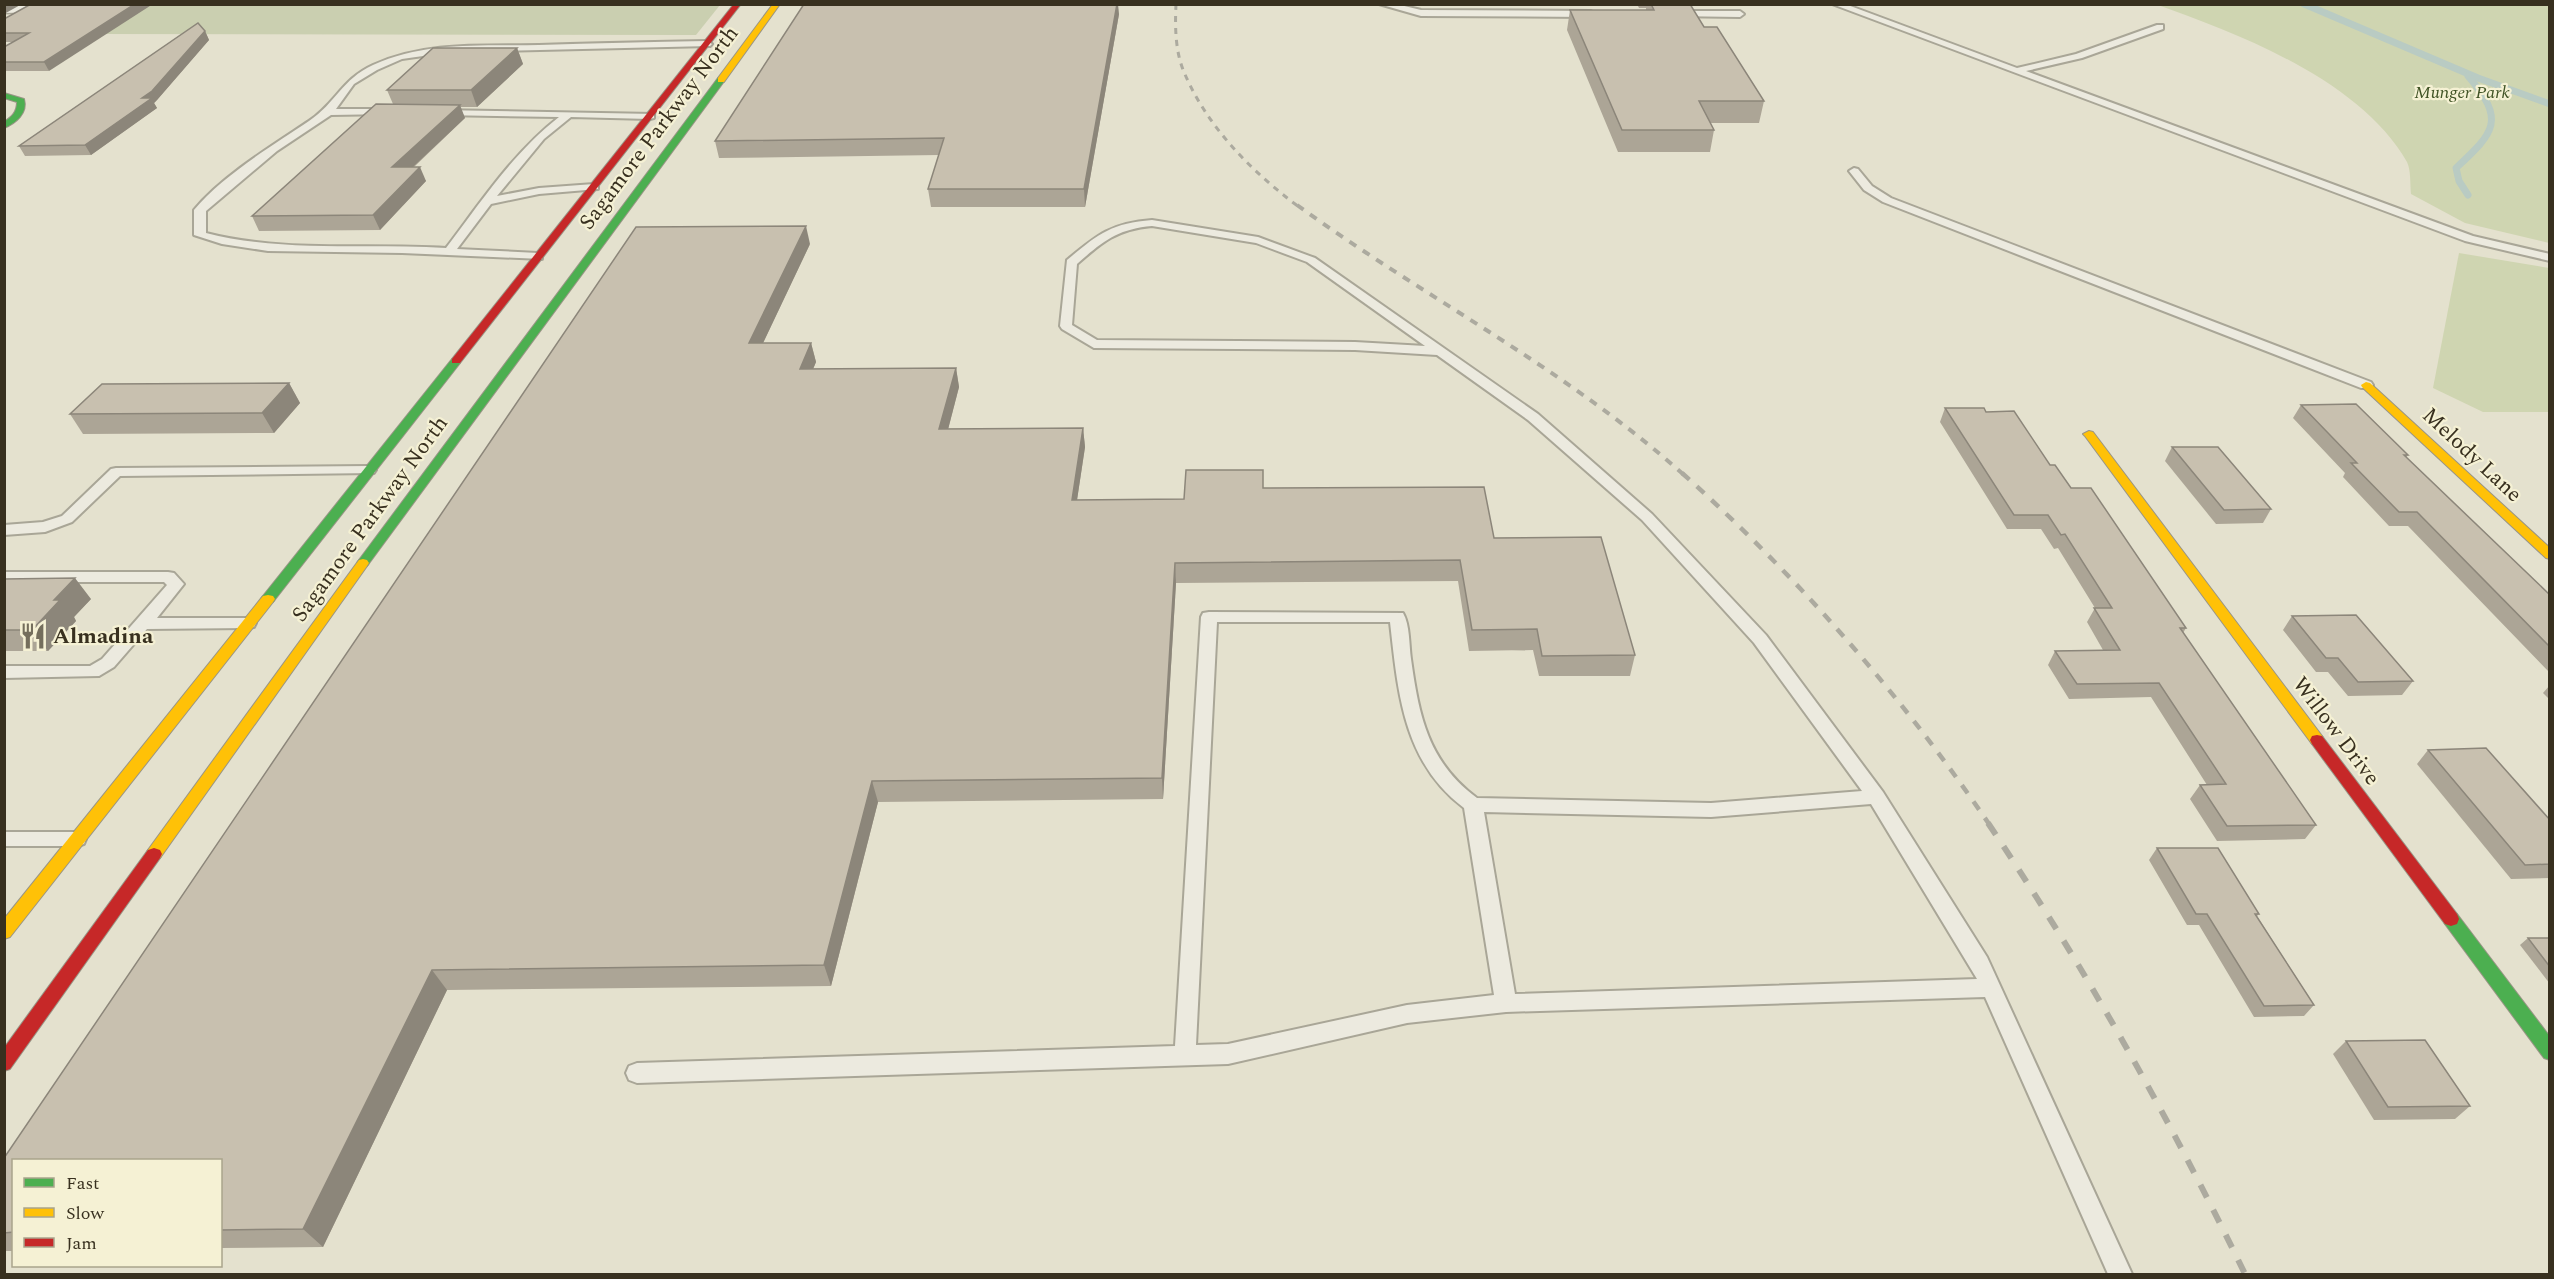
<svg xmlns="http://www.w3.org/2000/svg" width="2554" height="1279" viewBox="0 0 2554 1279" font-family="Spectral,serif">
	<rect width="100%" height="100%" fill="#e4e1ce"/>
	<g fill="#cfd5b1">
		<path d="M2158,5H2549V243L2465,223L2411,194C2410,184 2411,170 2407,162C2361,81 2242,35 2158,5Z"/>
		<polygon points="2459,253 2549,268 2549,412 2483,412 2433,388"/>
	</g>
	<polygon fill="#cacfb0" points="145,5 720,5 696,35 96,34"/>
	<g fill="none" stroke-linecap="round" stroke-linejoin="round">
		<g stroke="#b9cbc3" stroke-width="7">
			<polyline points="2304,4 2478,78 2550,104"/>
			<path d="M2468,76C2506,120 2495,132 2456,168L2459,181L2468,195"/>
		</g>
		<g stroke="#a9a697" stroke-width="4">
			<g id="lane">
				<polygon points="1379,4 1396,4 1421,10 1591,11 1595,14 1591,17 1421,16"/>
				<polygon points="1832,4 1845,4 2017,68 2076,54 2157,25 2163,25 2163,29 2082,58 2026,71 2473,236 2550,254 2550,261 2465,241"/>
				<polygon points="1674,11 1740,11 1744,14 1740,17 1671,16 1671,12"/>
				<path d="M707,41L712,44L710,46L451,52L402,59L377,70L354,84L336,109H388L391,110V114L331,115L277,151L206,211V233C284,253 366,243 446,248C481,202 513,153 559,117L441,115L438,114V110L654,114V118L650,119L571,117L544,139L497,196L539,188L594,184L598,185V189L539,194L491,204L457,249L538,253L542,255V259L402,253L268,251L222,244L194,235V210C222,176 273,145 309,121C336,103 342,79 373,65C424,41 483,46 539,45C595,43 651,42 707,41Z"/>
				<polygon points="1854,168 1858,169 1872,186 1891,198 2371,382 2373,385 2371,388 2361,388 1883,202 1864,190 1849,171"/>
				<path d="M1152,220L1258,237L1315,258L1538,414L1652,514L1766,635L1883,792L1987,957L2132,1274H2108L1985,997L1506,1012L1407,1023L1228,1064L637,1083L629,1080L626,1073L629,1066L637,1063L1175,1046L1201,617L1203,613L1209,612L1403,613C1410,625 1409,645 1411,659C1419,716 1428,762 1477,798L1711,803L1862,791L1754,643L1642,520L1528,420L1437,355L1355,350L1094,348L1062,329L1060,326L1067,260C1097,235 1111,223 1152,220ZM1152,226L1256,243L1307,262L1425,346L1355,342L1097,340L1072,325L1077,264C1102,242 1117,229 1152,226ZM1217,622H1390C1398,693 1403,762 1464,808L1494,995L1407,1005L1228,1044L1196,1045ZM1871,804L1977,979L1515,994L1484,812L1711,817Z"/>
				<polygon points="369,466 376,470 374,473 120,476 72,522 45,532 4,535 4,525 43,522 62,516 111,469 116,468"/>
				<polygon points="4,572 168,572 174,573 184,584 157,618 248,618 254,619 256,623 254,627 248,628 147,629 114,667 99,676 4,678 4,666 90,666 102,659 167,585 164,582 4,582"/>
				<polygon points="4,832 77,832 84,834 86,839 84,844 77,846 4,846"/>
			</g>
		</g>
		<g stroke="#a9a697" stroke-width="3">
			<polygon id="street" points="4,4 39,4 42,8 39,12 4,13"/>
		</g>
		<g stroke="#999586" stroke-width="2">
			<g id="fast">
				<polygon points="718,78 725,80 367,566 359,566 357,563 359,560"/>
				<path d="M4,93L24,99C28,113 16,123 4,128V122C12,117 17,112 17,102L4,98Z"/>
				<polygon points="456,358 460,359 460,363 273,602 263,602 261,599 263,596 452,359"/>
				<polygon points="2451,912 2457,914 2550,1037 2550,1060 2544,1058 2445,924 2443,919 2445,914"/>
			</g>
		</g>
		<g stroke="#999586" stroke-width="2">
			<g id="slow">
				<polygon points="773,4 780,4 724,82 718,82 718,78"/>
				<polygon points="2366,382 2370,383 2550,548 2550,559 2546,558 2362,387 2361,385"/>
				<polygon points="2089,431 2093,432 2322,736 2324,740 2322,744 2312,744 2085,436 2083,434"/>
				<polygon points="363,559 367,560 369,563 367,566 160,858 154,860 148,858 146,854 148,850 359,560"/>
				<polygon points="268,595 273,596 275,599 273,602 10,937 4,939 4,919 263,596"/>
			</g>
		</g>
		<g stroke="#999586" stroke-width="2">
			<g id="jam">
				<polygon points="734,4 741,4 460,363 452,363 452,359"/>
				<polygon points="2317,735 2322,736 2457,914 2459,919 2457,924 2451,926 2445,924 2312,744 2310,740 2312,736"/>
				<polygon points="154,848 160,850 162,854 160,858 10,1069 4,1071 4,1048 148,850"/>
			</g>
		</g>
		<use href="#lane" fill="#eceadf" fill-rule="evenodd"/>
		<use href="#street" fill="#eceadf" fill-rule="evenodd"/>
		<use href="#fast" fill="#4caf50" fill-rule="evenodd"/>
		<use href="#slow" fill="#ffc107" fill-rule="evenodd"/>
		<use href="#jam" fill="#c62828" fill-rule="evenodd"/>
		<path stroke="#acaa9f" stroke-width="3" stroke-dasharray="6 6" stroke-linecap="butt" d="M1176,4C1175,26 1175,51 1184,72C1207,127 1252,172 1299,207"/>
		<path stroke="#acaa9f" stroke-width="4" stroke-dasharray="8 8" stroke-linecap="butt" d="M1297,205C1425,298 1566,369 1684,475"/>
		<path stroke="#acaa9f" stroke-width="4.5" stroke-dasharray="10 10" stroke-linecap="butt" d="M1682,473C1798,577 1902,696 1989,824"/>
		<path stroke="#acaa9f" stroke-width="6" stroke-dasharray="14 14" stroke-linecap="butt" d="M1988,823C2086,969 2168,1116 2245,1274"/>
	</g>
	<g fill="#aca596">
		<polygon points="31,4 49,71 4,71 4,47 13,42 4,42 4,19"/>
		<polygon points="1637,4 1690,4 1704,27 1764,101 1759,123 1710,123 1714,130 1710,152 1618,152 1567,30 1570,10 1646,10 1646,8 1639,8"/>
		<polygon points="1119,14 1085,207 931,207 928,189 939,155 719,158 715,141"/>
		<polygon points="205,31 209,40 157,100 154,103 157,108 91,155 25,156 19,146"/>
		<polygon points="517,48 523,64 477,107 460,107 465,118 414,167 426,181 380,230 259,231 252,216 393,104 387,90"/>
		<polygon points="810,244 763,343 811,343 816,362 813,369 956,368 959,387 948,429 1083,428 1085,447 1077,500 1184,499 1263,488 1494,538 1635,655 1630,676 1539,676 1533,650 1469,651 1458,581 1176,583 1163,799 878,802 831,986 447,990 323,1247 220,1248 220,1161 14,1161 14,1251 4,1251 4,1158"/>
		<polygon points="289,383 300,403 274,433 83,434 70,414"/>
		<polygon points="2301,405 2408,455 2406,458 2550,595 2550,673 2408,526 2389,526 2343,477 2345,473 2293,418"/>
		<polygon points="1945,408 1986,412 2050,465 2071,488 2186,628 2183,633 2316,825 2305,839 2217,841 2190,799 2200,785 2207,785 2151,697 2069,699 2048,665 2055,651 2103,650 2087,622 2095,608 2058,548 2054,549 2041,529 2007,529 1940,422"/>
		<polygon points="2172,447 2271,509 2263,523 2216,524 2165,461"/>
		<polygon points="4,579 91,599 74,617 76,621 48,651 4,651"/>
		<polygon points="2292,616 2413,681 2402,695 2348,696 2328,672 2316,672 2283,630"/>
		<polygon points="2550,685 2550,700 2543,693"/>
		<polygon points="2428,750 2550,820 2550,878 2511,879 2417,764"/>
		<polygon points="2157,848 2259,914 2257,916 2314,1005 2304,1016 2254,1017 2199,925 2187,925 2149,860"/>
		<polygon points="2528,938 2550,938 2550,984 2520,945"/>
		<polygon points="2346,1041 2470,1106 2455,1119 2374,1120 2333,1054"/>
	</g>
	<g fill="#8c867a">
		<polygon points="4,4 22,4 4,14"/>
		<polygon points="135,4 153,4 49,71 44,62"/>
		<polygon points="1117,4 1118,4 1119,14 1085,207 1084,189"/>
		<polygon points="205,31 209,40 157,100 154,103 157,108 91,155 85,145 142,98"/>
		<polygon points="517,48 523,64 477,107 471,90"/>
		<polygon points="460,105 465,118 398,181 392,167"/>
		<polygon points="420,167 426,181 380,230 373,215"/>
		<polygon points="806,226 810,244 754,362 749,343"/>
		<polygon points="811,343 816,362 805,388 800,369"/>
		<polygon points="956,368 959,387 943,449 939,429"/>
		<polygon points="289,383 300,403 274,433 262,413"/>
		<polygon points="1083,428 1085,447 1074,520 1072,500"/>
		<polygon points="1175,563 1176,583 1163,799 1162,778"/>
		<polygon points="75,578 91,599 74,617 76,621 48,651 32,630 54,600"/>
		<polygon points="872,781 878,802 831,986 824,965"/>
		<polygon points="432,970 447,990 323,1247 303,1229"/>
	</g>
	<g fill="#c8c0af" stroke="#8c867a" stroke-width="1.5">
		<polygon points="31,4 135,4 44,62 4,62 4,47 29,33 4,33 4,19"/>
		<polygon points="804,4 1117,4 1084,189 928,189 944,138 715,141"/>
		<polygon points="1651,4 1690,4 1704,27 1717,27 1764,101 1699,101 1714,130 1622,130 1570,10 1654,10"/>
		<polygon points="198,23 205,31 152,91 142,98 152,98 85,145 19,146"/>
		<polygon points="433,48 517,48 471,90 387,90"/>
		<polygon points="376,104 460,105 392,167 420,167 373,215 252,216"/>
		<polygon points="806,226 749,343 811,343 800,369 956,368 939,429 1083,428 1072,500 1184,499 1186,470 1263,470 1263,488 1484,487 1494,538 1601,537 1635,655 1542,656 1537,629 1472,630 1460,560 1175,563 1162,778 872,781 824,965 432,970 303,1229 220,1230 220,1161 14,1161 14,1232 4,1233 4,1158 636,227"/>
		<polygon points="289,383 262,413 70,414 102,384"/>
		<polygon points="2356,404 2408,455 2404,455 2550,595 2550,647 2417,512 2399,512 2351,463 2357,463 2301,405"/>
		<polygon points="1945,408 1984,408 1986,412 2014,411 2050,465 2055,465 2071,488 2091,488 2186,628 2180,628 2316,825 2227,826 2200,785 2226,784 2159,683 2077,684 2055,651 2120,650 2094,608 2112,608 2065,534 2061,535 2048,515 2014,515"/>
		<polygon points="2172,447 2218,447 2271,509 2224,510"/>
		<polygon points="75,578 54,600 60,600 32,630 4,630 4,579"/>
		<polygon points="2356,615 2413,681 2358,682 2338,658 2326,658 2292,616"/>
		<polygon points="2486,748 2550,820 2550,864 2525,865 2428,750"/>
		<polygon points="2157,848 2218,848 2259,914 2255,914 2314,1005 2264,1006 2207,914 2196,914"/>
		<polygon points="2528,938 2550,938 2550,967"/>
		<polygon points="2425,1040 2470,1106 2388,1107 2346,1041"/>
	</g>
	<defs>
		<g id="restaurant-bare" transform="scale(2.07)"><path d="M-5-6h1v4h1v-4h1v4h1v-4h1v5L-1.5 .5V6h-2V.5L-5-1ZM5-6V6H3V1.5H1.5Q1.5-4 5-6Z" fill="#746e5c" stroke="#f5f1d4" stroke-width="2.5" paint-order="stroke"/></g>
	</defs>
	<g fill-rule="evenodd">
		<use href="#restaurant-bare" x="33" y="636"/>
	</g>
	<g text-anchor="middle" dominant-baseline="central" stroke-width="4.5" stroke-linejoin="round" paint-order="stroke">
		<g font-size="18" font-style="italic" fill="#415426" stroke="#f5f1d4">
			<text x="2462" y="92">Munger Park</text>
		</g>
		<g font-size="22" fill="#38301f" stroke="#f5f1d4">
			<text transform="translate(659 128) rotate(-53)">Sagamore Parkway North</text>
			<text transform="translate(2472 455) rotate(43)">Melody Lane</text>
			<text transform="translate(370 519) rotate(-54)">Sagamore Parkway North</text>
			<text transform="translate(2336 731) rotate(53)">Willow Drive</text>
		</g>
		<g font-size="22" font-weight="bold" fill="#38301f" stroke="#f5f1d4" text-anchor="start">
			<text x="53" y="636">Almadina</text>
		</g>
	</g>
	<rect width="2554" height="1279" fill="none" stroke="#38301f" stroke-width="12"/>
	<rect x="12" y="1159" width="210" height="108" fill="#f5f1d4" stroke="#a9a48c" stroke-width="1.5"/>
	<rect x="24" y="1178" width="30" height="9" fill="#4caf50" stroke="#a9a48c" stroke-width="1.5"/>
	<text x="66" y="1189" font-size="18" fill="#38301f">Fast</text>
	<rect x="24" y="1208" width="30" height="9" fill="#ffc107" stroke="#a9a48c" stroke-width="1.5"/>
	<text x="66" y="1219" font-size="18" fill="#38301f">Slow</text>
	<rect x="24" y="1238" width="30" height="9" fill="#c62828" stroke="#a9a48c" stroke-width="1.5"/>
	<text x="66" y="1249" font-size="18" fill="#38301f">Jam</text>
</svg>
